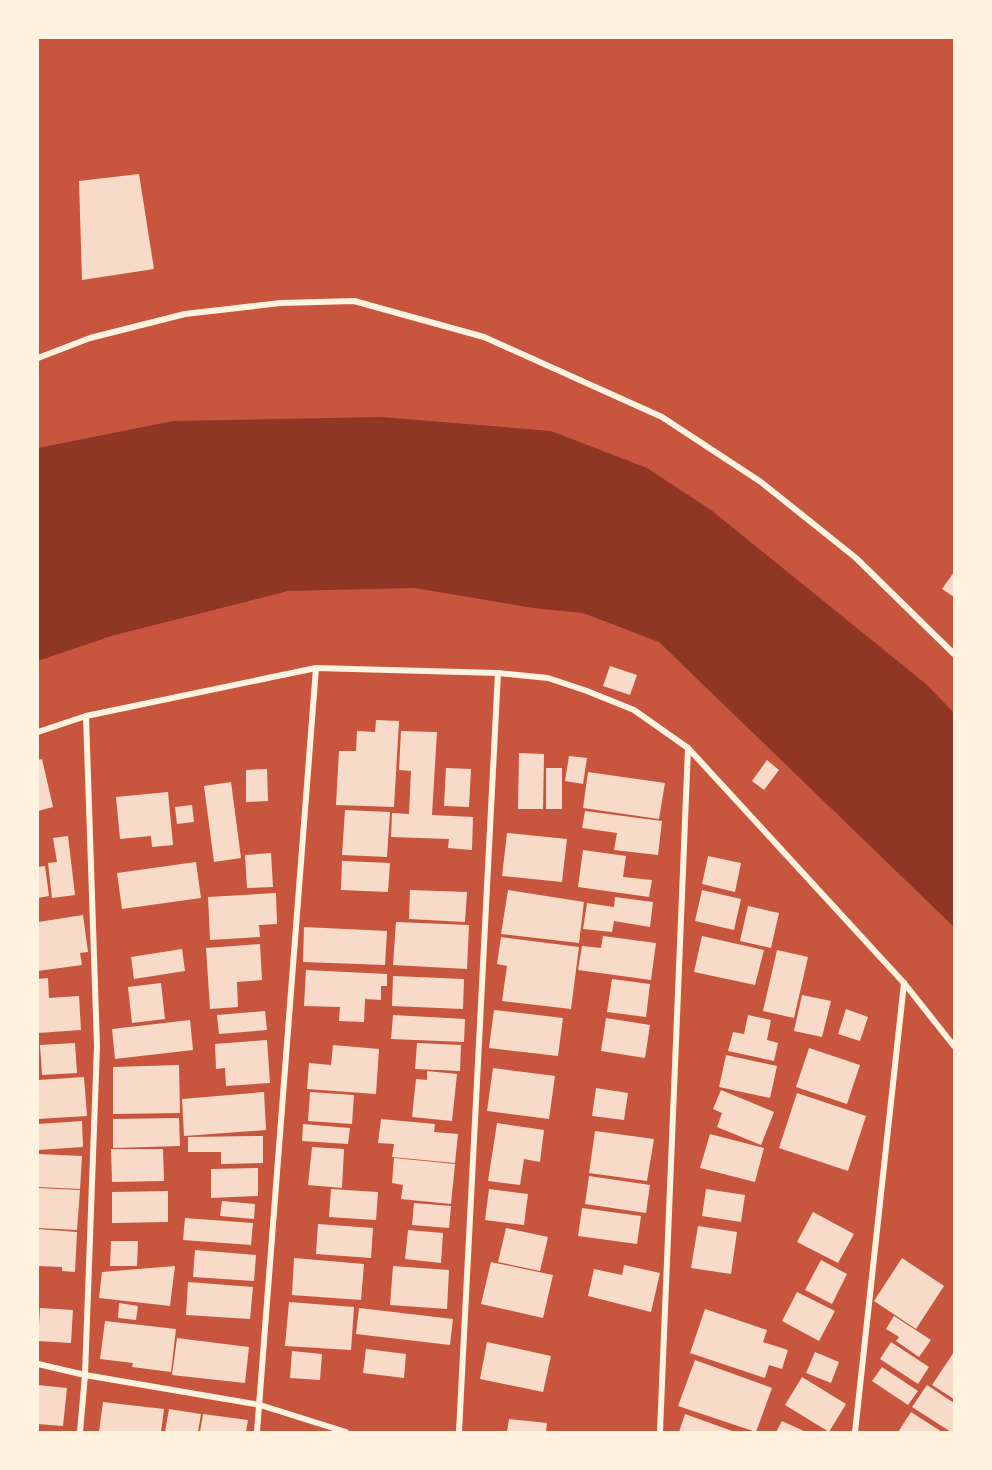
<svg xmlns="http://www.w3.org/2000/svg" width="992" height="1470" viewBox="0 0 992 1470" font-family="'Exo 2',sans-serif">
	<rect width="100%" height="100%" fill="#c8553d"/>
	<polygon fill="#8f3625" points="381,417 551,431 647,468 711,510 926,684 954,713 954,927 659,642 583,613 533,608 415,588 288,591 111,636 38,661 38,448 173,421"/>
	<g fill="#f7dbc8">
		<polygon points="139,174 154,269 82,280 79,181"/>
		<polygon points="954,572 954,597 942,589"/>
		<polygon points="610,666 637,675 630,695 603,686"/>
		<polygon points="376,720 399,721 394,807 336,805 339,751 356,751 357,731 375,732"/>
		<polygon points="401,731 437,732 432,815 473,817 472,850 448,848 449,839 391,837 392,813 409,814 411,771 399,770"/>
		<polygon points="519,753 544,754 543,809 518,809"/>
		<polygon points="569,756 587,758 583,784 565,781"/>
		<polygon points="42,759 53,807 38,811 38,760"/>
		<polygon points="767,760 779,770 764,790 752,781"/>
		<polygon points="446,768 471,769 469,807 444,806"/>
		<rect x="546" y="768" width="16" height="41"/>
		<polygon points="267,769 268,801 246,802 246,770"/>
		<polygon points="588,772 665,783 659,819 583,808"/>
		<polygon points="231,782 241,858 214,862 204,786"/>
		<polygon points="168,792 173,845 152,847 151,836 120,839 116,797"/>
		<polygon points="192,805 194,822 177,824 175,807"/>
		<polygon points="345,810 390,812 387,857 342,855"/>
		<polygon points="585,811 662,821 658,855 614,850 617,833 582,828"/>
		<polygon points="507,833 567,839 562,882 502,876"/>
		<polygon points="68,836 75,895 52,898 48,863 57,862 53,838"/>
		<polygon points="583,850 626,856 623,877 652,880 649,897 578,887"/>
		<polygon points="271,853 273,887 247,888 245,855"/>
		<polygon points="708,856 741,863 735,892 702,884"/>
		<polygon points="342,861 390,863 388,892 341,890"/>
		<polygon points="196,862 201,898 122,909 117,873"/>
		<polygon points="45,866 49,896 38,898 38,867"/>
		<polygon points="410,890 467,892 465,922 409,919"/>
		<polygon points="508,890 584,902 579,943 501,934"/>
		<polygon points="702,890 741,899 734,930 695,921"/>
		<polygon points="276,893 277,924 259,925 260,937 210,940 208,897"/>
		<polygon points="615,897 653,902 650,927 614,921 612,932 583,929 587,903 614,907"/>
		<polygon points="748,906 779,913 771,948 740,941"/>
		<polygon points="83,915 88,952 80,953 82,965 38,971 38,922"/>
		<polygon points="396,922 469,925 467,969 393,965"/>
		<polygon points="304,927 387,931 385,965 303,962"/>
		<polygon points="603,936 656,943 651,980 578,970 582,946 601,948"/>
		<polygon points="702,936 764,950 755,985 694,972"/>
		<polygon points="501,937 579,947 571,1009 502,1001 507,966 497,964"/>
		<polygon points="260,944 262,980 237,982 238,1007 210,1009 206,948"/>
		<polygon points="182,949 185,971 134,979 131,957"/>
		<polygon points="777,950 808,957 794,1018 763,1011"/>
		<polygon points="306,970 387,974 387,986 381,986 381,1000 365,999 364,1022 339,1021 340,1007 304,1006"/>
		<polygon points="393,976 464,979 463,1009 392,1006"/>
		<polygon points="48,978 49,998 79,996 81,1030 38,1033 38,979"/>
		<polygon points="612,979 650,984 646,1017 607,1012"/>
		<polygon points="161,983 165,1019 132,1023 128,987"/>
		<polygon points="802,995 831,1001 822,1037 794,1031"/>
		<polygon points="846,1009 868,1017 860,1041 838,1034"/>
		<polygon points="494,1010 563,1018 558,1056 489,1048"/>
		<polygon points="265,1011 267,1030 219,1034 217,1015"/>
		<polygon points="393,1015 465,1019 464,1042 391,1039"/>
		<polygon points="748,1015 771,1020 767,1040 778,1043 774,1061 728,1051 733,1032 744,1034"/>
		<polygon points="606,1018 650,1025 645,1058 601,1051"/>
		<polygon points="190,1020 193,1050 115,1059 112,1029"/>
		<polygon points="267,1040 270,1083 226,1086 225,1068 216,1069 215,1044"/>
		<polygon points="75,1043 77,1073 42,1075 40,1045"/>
		<polygon points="417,1043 461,1045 460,1071 415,1069"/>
		<polygon points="333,1045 379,1049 376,1094 307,1089 309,1063 331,1065"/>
		<polygon points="809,1048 860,1065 847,1104 796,1087"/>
		<polygon points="726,1055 777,1066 770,1098 719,1087"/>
		<polygon points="179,1065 180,1113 113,1114 113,1067"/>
		<polygon points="493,1068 555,1076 549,1119 487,1111"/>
		<polygon points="427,1071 457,1074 452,1121 412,1117 416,1079 427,1080"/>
		<polygon points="84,1077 87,1116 38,1119 38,1080"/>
		<polygon points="596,1088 628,1093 624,1120 592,1116"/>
		<polygon points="721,1090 774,1112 761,1145 717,1127 722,1113 713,1109"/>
		<polygon points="264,1092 266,1130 184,1136 182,1099"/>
		<polygon points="310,1092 354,1095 352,1124 308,1121"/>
		<polygon points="797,1093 866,1116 848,1171 779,1148"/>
		<polygon points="179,1118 180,1146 113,1148 113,1119"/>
		<polygon points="381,1119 435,1124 434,1132 458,1134 455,1163 392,1157 394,1144 378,1143"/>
		<polygon points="82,1121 83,1147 38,1150 38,1124"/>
		<polygon points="497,1123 544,1130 540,1162 524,1159 520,1185 488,1181"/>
		<polygon points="303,1124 350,1128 348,1144 302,1141"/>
		<polygon points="595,1131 654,1139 647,1181 589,1173"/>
		<polygon points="710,1134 764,1148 755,1182 700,1168"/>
		<polygon points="263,1136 263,1163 221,1164 221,1152 188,1152 188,1137"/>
		<polygon points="312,1147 344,1149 342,1188 308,1185"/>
		<polygon points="111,1149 163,1149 164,1181 112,1182"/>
		<polygon points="38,1154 82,1156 80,1189 38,1187"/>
		<polygon points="394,1158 455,1164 451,1204 401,1199 403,1185 392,1183"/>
		<polygon points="258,1168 258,1196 211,1198 211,1169"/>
		<polygon points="589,1176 650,1185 646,1213 585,1204"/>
		<polygon points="38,1188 80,1190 77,1230 38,1228"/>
		<polygon points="331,1189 378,1192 376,1220 329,1217"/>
		<polygon points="489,1189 528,1194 524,1225 485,1220"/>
		<polygon points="706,1189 745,1195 741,1222 702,1216"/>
		<polygon points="168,1191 168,1222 112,1223 112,1192"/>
		<polygon points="222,1201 255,1204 254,1219 220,1216"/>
		<polygon points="414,1203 451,1206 449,1228 412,1225"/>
		<polygon points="582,1208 641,1216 637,1244 578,1236"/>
		<polygon points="813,1212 854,1234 838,1263 797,1242"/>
		<polygon points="185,1218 253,1223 251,1245 183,1240"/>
		<polygon points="318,1224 373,1228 371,1258 316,1254"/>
		<polygon points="698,1226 737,1232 731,1274 691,1268"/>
		<polygon points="506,1228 548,1237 540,1271 498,1262"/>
		<polygon points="38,1229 77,1232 75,1272 62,1271 62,1267 38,1266"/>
		<polygon points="408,1230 443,1233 441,1263 405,1259"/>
		<polygon points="111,1241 138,1241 137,1266 110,1266"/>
		<polygon points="195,1250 256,1255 254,1281 193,1277"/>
		<polygon points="294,1258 364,1264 361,1300 292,1295"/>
		<polygon points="902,1258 944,1286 916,1329 874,1301"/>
		<polygon points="821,1260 847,1274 832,1304 805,1290"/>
		<polygon points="491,1262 553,1275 543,1318 481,1304"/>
		<polygon points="624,1265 660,1273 651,1312 588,1296 594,1269 622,1275"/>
		<polygon points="175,1266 170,1306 99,1298 102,1272"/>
		<polygon points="393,1266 449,1270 447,1309 390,1305"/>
		<polygon points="188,1282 253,1287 250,1319 186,1315"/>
		<polygon points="797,1292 835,1311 819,1341 782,1321"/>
		<polygon points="289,1302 354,1307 351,1350 285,1346"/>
		<polygon points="119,1303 138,1306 136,1320 118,1318"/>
		<polygon points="40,1308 73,1310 71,1343 38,1341"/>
		<polygon points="359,1308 453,1319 450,1345 356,1334"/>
		<polygon points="705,1309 767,1330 763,1342 788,1350 782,1369 769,1365 765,1378 690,1353"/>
		<polygon points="894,1316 931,1340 919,1357 896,1341 899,1337 886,1329"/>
		<polygon points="105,1321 176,1329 171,1372 132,1367 133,1363 100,1359"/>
		<polygon points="177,1338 249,1347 245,1383 172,1375"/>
		<polygon points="487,1342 551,1356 543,1392 480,1379"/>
		<polygon points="891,1342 929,1367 918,1384 880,1359"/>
		<polygon points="366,1349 406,1354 404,1378 363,1373"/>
		<polygon points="292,1351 322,1354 320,1380 290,1378"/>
		<polygon points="815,1352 839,1362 831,1383 806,1373"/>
		<polygon points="954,1352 954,1399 932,1385"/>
		<polygon points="695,1360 772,1388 756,1432 678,1406"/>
		<polygon points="882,1367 918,1391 908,1405 872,1381"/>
		<polygon points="802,1377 846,1404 829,1432 785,1405"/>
		<polygon points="38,1385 67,1388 63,1426 38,1424"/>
		<polygon points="927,1385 954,1403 954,1432 951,1432 912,1407"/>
		<polygon points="103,1402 164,1409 161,1432 99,1432"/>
		<polygon points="169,1409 201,1414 198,1432 165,1432"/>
		<polygon points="911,1412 942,1432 898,1432"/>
		<polygon points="203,1414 248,1420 246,1432 200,1432"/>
		<polygon points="685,1414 735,1432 679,1432"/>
		<polygon points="509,1419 547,1423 546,1432 507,1432"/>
		<polygon points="782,1421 806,1432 776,1432"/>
	</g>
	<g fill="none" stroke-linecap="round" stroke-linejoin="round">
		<g stroke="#fff3e0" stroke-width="6">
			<polyline points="38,358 90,338 185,314 281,303 354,301 484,337 662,417 761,482 856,558 954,654"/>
			<polyline points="38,732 86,716 316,668 498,673 548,678 587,691 634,710 688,748 904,983 954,1046"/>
			<polyline points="38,1364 85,1375 260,1405 346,1432"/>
			<polyline points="80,1432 85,1375 97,1046 86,716"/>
			<polyline points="257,1432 316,668"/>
			<polyline points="459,1432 498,673"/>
			<polyline points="660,1432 688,748"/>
			<polyline points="855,1432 904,983"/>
		</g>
	</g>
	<rect width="992" height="1470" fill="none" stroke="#fff3e0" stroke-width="78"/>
</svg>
